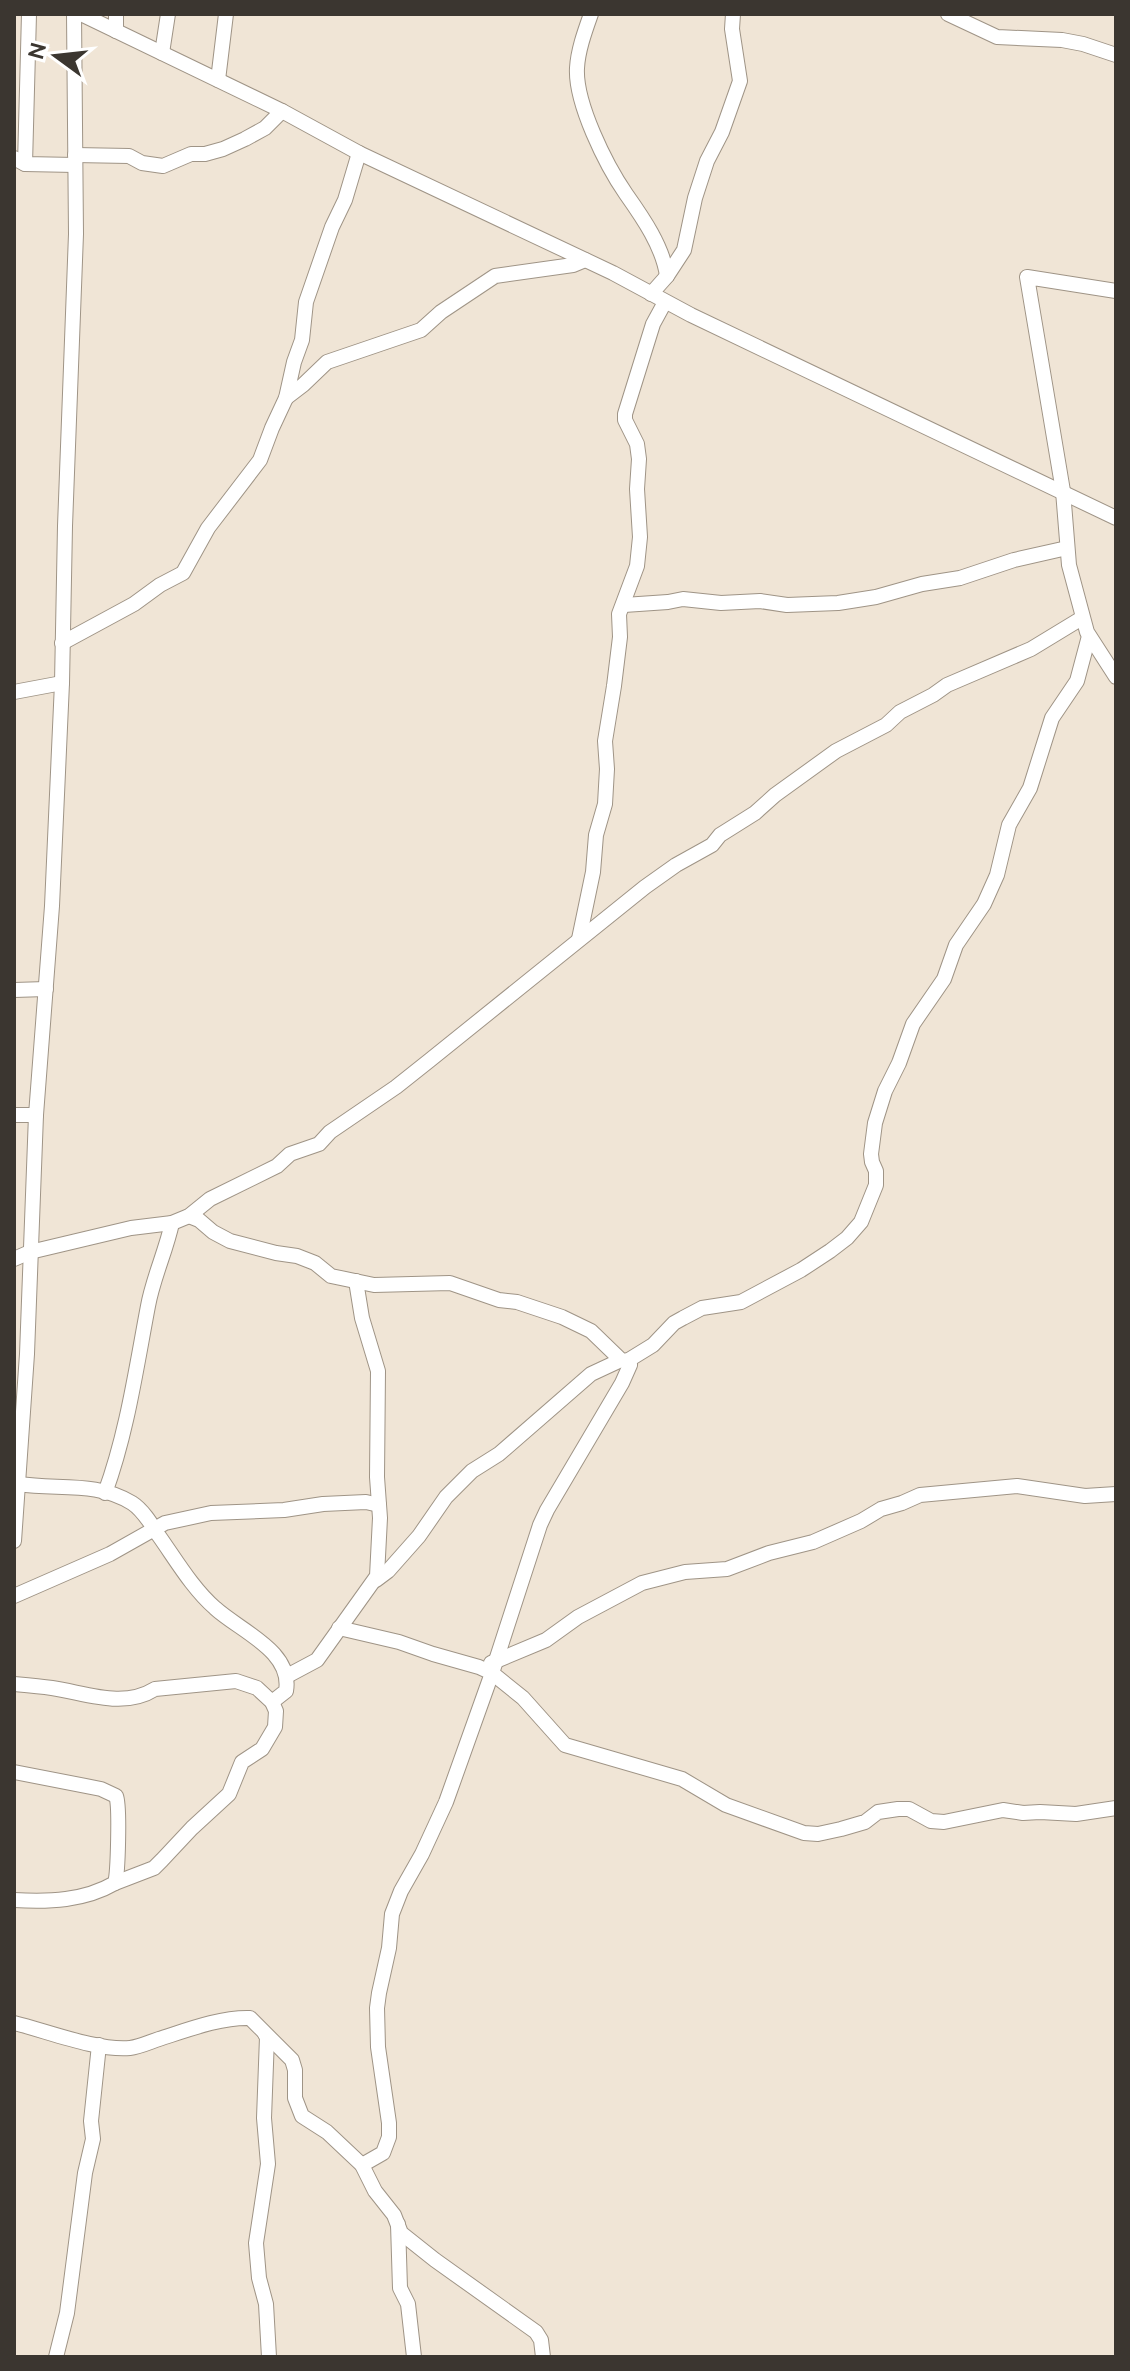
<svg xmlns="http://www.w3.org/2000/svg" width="1130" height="2371" viewBox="0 0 1130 2371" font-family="Ubuntu,sans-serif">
	<rect width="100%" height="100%" fill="#f0e5d6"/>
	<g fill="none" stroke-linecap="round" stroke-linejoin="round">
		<g stroke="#9f9486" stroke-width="16">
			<g id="minor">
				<polyline points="81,14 282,111 359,153 613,273 691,315 1116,518"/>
				<polyline points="116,14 116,31"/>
				<path d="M591,14C585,31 578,50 577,68C575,103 606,165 626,194C643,218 663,247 667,276"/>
				<polyline points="948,14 997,37 1062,40 1083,44 1116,55"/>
				<polyline points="162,53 168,14"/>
				<polyline points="218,80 226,14"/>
				<polyline points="75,155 129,156 142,163 163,166 191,154 205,154 223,149 245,139 265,128 282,111"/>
				<polyline points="14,158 25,164 75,165"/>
				<polyline points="25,164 29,14"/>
				<polyline points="1116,291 1027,277 1063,491 1069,565 1087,632 1116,677"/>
				<polyline points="651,294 667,276 684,250 695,198 707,161 722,132 740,81 732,29 733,14"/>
				<polyline points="286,398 303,385 327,362 421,330 441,312 495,276 573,265 585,260"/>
				<polyline points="624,605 668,602 683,599 721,603 760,601 787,605 838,603 876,597 922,584 960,578 1014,560 1067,548"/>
				<polyline points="62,643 134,604 160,585 183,573 208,528 260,460 272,428 286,398 294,362 302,340 306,302 332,227 345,200 359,153"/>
				<polyline points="14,692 62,683"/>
				<polyline points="579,939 593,872 596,835 605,804 607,769 605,741 614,686 620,637 619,614 637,566 640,537 637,489 639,459 637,444 625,420 625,414 653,324 665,302"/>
				<polyline points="14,990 46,989"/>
				<polyline points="14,1115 36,1115"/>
				<polyline points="189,1216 199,1220 213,1232 230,1241 276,1253 297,1256 315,1263 331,1276 374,1285 450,1283 499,1300 517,1302 562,1317 591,1331 621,1360 627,1361"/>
				<polyline points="14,1259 30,1252 131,1228 172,1223 189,1216 210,1199 277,1166 290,1154 319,1144 330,1132 396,1087 430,1060 645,887 676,865 712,845 720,835 755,813 775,795 836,751 886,725 900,712 933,695 947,685 1031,649 1082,618"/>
				<polyline points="627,1361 630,1365 622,1383 547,1510 540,1525 492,1673 523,1698 565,1745 682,1779 726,1805 804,1833 818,1834 841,1829 865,1822 878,1812 898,1809 909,1809 931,1821 944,1822 1003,1810 1023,1813 1040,1812 1076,1814 1116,1808"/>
				<polyline points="627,1361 653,1345 674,1323 683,1318 702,1308 741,1302 801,1270 830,1251 847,1238 861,1222 876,1185 876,1171 872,1162 871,1154 875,1123 885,1091 899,1063 913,1024 944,979 956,945 984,904 997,875 1009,825 1030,788 1052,718 1077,681 1089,636"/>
				<path d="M19,1484C57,1490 97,1481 132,1503C143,1510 152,1525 159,1536C176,1560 193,1589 215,1608C240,1631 293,1651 286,1691L272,1702"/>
				<path d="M105,1493C127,1433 136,1369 148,1306C153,1278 166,1251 172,1223"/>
				<polyline points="14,1541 27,1354 36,1115 52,906 62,683 65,526 76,234 74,14"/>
				<polyline points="376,1580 388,1571 419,1536 446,1497 472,1471 499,1454 591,1374 621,1360"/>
				<polyline points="14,1596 110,1554 165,1523 211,1513 284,1510 323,1504 366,1502 379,1505"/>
				<polyline points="339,1628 399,1642 433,1654 479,1667 492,1673 446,1802 422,1854 401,1891 392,1914 389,1948 379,1993 377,2008 378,2047 389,2123 389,2137 383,2153 362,2165"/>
				<polyline points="491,1663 546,1640 578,1617 642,1583 685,1572 727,1569 769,1553 813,1542 861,1521 881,1509 902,1503 920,1495 1017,1486 1085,1496 1116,1494"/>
				<polyline points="287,1676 317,1660 377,1576 380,1518 377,1477 378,1371 362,1318 356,1281"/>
				<path d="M14,1684C26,1685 39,1686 52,1688C86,1693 123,1709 155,1689L236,1681L257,1688L272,1702L276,1711L275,1727L262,1749L242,1762L229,1794L192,1828L162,1860L154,1868L115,1883"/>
				<path d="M14,1772L101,1789L116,1796C120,1805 118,1874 115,1883C84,1901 49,1902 14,1900"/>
				<path d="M14,2023C47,2031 97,2051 130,2048C139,2047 150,2042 159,2039C187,2030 221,2017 250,2018L292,2060L295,2070V2098L302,2116L327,2132L362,2165L375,2191L394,2215L401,2233L435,2260L536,2332L541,2340L543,2357"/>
				<polyline points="265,2034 267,2037 264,2118 268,2164 256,2243 259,2278 266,2304 269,2357"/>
				<polyline points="398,2224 400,2288 408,2304 414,2357"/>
				<polyline points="56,2357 67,2313 85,2173 93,2139 91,2121 99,2045"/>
			</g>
		</g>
		<use href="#minor" stroke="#fff" stroke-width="14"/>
	</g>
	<rect width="1130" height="2371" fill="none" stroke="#3b3630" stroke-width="32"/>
	<g transform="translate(56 56) rotate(285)" stroke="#ffffff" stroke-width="6" paint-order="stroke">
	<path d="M0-6L14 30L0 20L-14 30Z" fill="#3b3630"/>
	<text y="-12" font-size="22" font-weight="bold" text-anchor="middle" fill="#3b3630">N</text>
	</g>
</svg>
